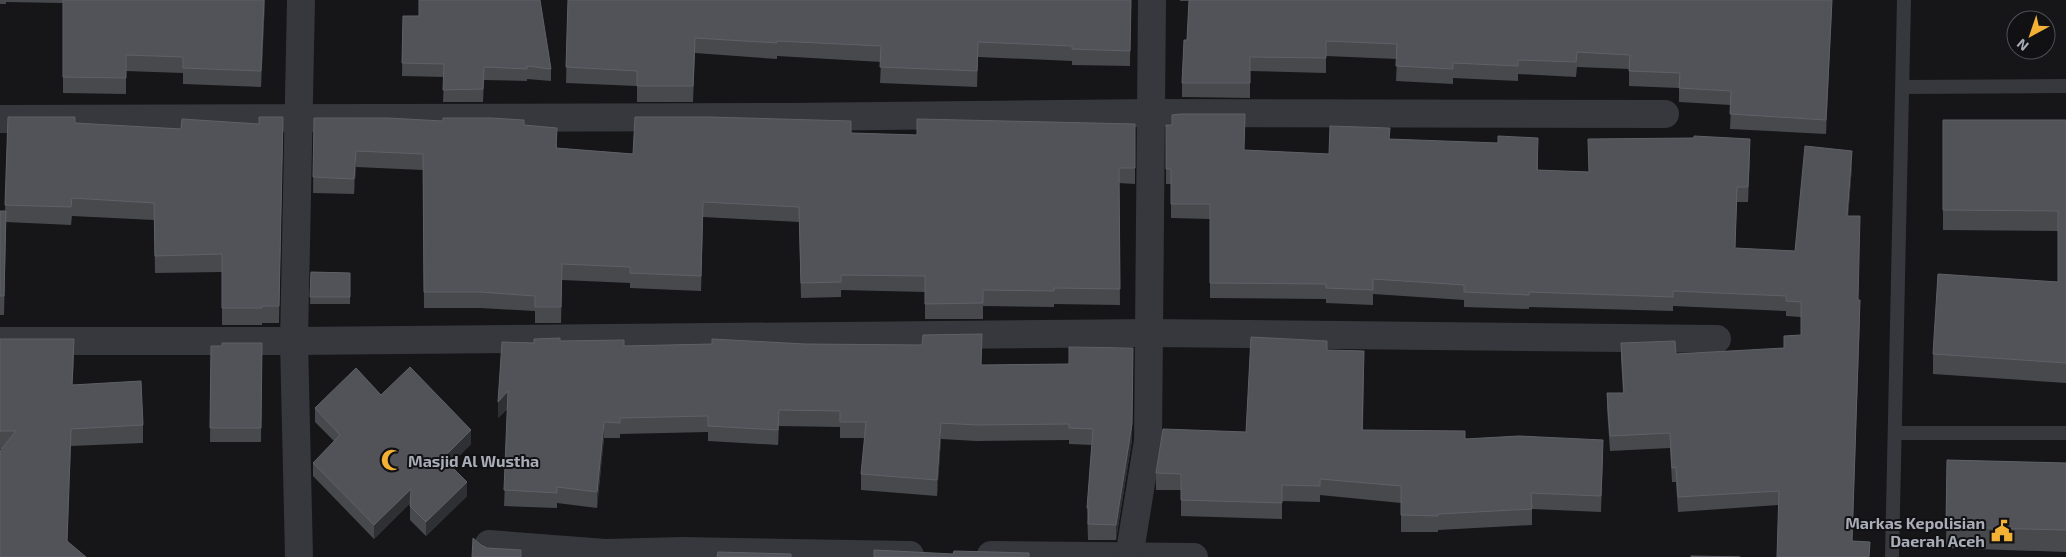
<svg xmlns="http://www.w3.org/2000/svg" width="2066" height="557" viewBox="0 0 2066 557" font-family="'Exo 2',sans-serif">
	<rect width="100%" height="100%" fill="#161618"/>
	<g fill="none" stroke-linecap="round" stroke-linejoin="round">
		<g stroke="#37383d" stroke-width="14">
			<polyline points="1904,87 2066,86"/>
			<polyline points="1896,433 2066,433"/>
			<polyline points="1892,557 1904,0"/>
		</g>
		<g stroke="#37383d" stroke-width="28">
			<polyline points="0,119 789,117 1151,113 1665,114"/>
			<polyline points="0,341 294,341 1151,333 1717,339"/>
			<polyline points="489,544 605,553 683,551 910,555"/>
			<polyline points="991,555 1194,557"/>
			<polyline points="299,557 294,341 301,0"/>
			<polyline points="1129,557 1148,441 1152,0"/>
		</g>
	</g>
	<g fill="#47494d">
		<polygon points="0,0 265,0 261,87 183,84 183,73 126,71 126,94 63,93 63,3 6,2 6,4 0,4"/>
		<polygon points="568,0 1131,0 1130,66 1072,65 1072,61 978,57 977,87 880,83 881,62 777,56 777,59 695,53 693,102 637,102 637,86 566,83"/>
		<polygon points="1180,0 1832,0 1826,134 1730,129 1731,105 1679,102 1679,88 1629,86 1629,69 1577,67 1576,77 1518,74 1518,81 1453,78 1453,84 1396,81 1397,59 1326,56 1326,73 1250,71 1250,98 1182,97 1182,83 1187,40 1189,1 1180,1"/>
		<polygon points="403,16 551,69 551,81 527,79 527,81 484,80 483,102 443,102 444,77 402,76"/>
		<polygon points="8,117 75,123 181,129 259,124 283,117 279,323 262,323 262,325 222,325 222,272 155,273 154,220 72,216 71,225 6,222 4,315 0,315 0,211 5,211"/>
		<polygon points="314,118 524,125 557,143 557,148 633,154 851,133 917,135 1135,124 1135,184 1119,183 1120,305 1054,304 1054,307 983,306 983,319 925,319 925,292 841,290 841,297 801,298 799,222 703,217 701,291 630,288 630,283 562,280 561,323 535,323 535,311 480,308 424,308 423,170 356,167 354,194 313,193"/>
		<polygon points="1943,120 2066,120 2066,383 1933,374 1933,354 2058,282 2058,231 1943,230"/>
		<polygon points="1166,125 1244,150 1329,154 1390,139 1538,152 1538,170 1588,172 1750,154 1748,202 1737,202 1735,248 1795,251 1852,166 1848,216 1860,315 1852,541 1870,557 1778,505 1678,512 1676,482 1672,482 1670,448 1610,451 1607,408 1607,393 1623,393 1621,358 1621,343 1676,354 1784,348 1801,335 1801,317 1786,316 1786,311 1673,306 1673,311 1529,307 1529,309 1464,307 1464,300 1373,294 1373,305 1326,303 1326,299 1210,298 1210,219 1171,218 1171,184 1166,184"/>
		<polygon points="311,272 350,273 350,304 310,304"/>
		<polygon points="0,339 74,357 72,385 143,425 143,443 71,446 0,557 1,449 0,449"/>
		<polygon points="560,341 624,346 982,365 1132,440 1116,540 1088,540 1087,508 1092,445 1069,444 1069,440 977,441 941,439 937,496 861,490 861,474 865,438 840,438 840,427 779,426 778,445 708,441 708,432 620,434 620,438 604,438 597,508 557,503 557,508 504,506 508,408 498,418 534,343"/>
		<polygon points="262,343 261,442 210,442 211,346 222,346"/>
		<polygon points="1327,350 1364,367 1363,430 1465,439 1603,456 1601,512 1532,509 1532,525 1438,530 1438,532 1401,532 1401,503 1320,495 1320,502 1282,501 1282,519 1181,516 1181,490 1156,490 1156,473 1246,432"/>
		<polygon points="381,395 471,444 450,465 467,496 426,536 410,520 410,503 374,539 313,476 313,463 334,441 315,422 315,408"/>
		<polygon points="1947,460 2066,463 2066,552 1946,548"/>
	</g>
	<g fill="#2f3033">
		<polygon points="264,0 265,0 261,87 261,71"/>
		<polygon points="1832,0 1832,11 1826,134 1826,120"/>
		<polygon points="1750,139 1750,154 1748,202 1748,187"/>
		<polygon points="356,151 356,167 354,194 354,179"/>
		<polygon points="1852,151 1852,166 1847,231 1847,216"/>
		<polygon points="703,202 703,217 701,291 701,276"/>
		<polygon points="6,211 6,230 4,315 4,296"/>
		<polygon points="562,264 562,280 561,323 561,307"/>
		<polygon points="1860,300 1860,315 1852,556 1852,541"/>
		<polygon points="74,339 74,357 72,403 72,385"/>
		<polygon points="1133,348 1132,440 1116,540 1116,525"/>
		<polygon points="508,391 508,407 498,418 498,402"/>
		<polygon points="779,410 779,426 778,445 778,430"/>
		<polygon points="604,422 604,438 597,508 597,492"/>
		<polygon points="941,423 941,439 937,496 937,480"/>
		<polygon points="71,429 71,446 67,557 67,541"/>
		<polygon points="471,430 471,444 443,471 443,458"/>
		<polygon points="467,482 467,496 426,536 426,522"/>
		<polygon points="411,489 411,502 374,539 374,525"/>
	</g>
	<g fill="#525359" stroke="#5f6168">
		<polygon points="63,0 264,0 261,71 183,68 183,57 126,55 126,78 63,77"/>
		<polygon points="419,0 540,0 551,69 527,66 527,69 484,67 483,89 443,90 444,64 402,63 403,16 419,16"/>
		<polygon points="568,0 1131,0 1130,51 1072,49 1072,46 978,42 977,71 880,67 881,46 777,41 777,43 695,38 693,86 637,86 637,71 566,67"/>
		<polygon points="1189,0 1832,0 1826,120 1730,114 1731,91 1679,88 1680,73 1629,71 1630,55 1577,52 1576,62 1518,60 1518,66 1453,63 1453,69 1396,66 1397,44 1326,41 1326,58 1250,57 1250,83 1182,83 1184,40 1187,40"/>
		<polygon points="1180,114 1245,114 1244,150 1329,154 1330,126 1390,128 1389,139 1498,143 1498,136 1538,138 1537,170 1589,172 1588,139 1694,138 1694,136 1750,139 1748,187 1737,187 1735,248 1795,251 1805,146 1852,151 1847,216 1860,216 1858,300 1860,300 1852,541 1870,542 1869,557 1777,557 1779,491 1678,497 1676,467 1672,468 1670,433 1610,436 1607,393 1624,393 1621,343 1675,341 1676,354 1784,348 1784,336 1801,335 1801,302 1786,301 1786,296 1673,291 1673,297 1529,292 1529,295 1464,292 1464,285 1373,279 1373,290 1326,288 1326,284 1210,283 1210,204 1171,204 1171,169 1166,169 1166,125 1172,125 1172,115"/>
		<polygon points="8,117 75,117 75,123 181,129 182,119 259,124 259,117 283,117 279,306 262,306 262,308 222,308 222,254 155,256 154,203 72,198 71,207 5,205"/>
		<polygon points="635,117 709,117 851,121 851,133 917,135 917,119 1135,124 1135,168 1119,168 1120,289 1054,288 1054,291 983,290 983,303 925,304 925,276 841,275 841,282 801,283 799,207 703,202 701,276 630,273 630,267 562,264 561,307 535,307 535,296 480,292 424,292 423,154 356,151 354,179 313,177 314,118 388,118 443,121 443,118 491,118 524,120 524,125 557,128 556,148 633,154"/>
		<polygon points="1943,120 2066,120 2066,363 1933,354 1938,274 2058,282 2058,211 1943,210"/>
		<polygon points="0,211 6,211 4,296 0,296"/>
		<polygon points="311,272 350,273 350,297 310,297"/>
		<polygon points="982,334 981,365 1069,364 1069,347 1133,348 1132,424 1116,525 1088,524 1089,508 1087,508 1093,429 1069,428 1069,424 977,425 941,423 937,480 861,474 866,422 840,422 840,411 779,410 778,430 708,426 708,416 620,418 620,423 604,422 597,492 557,487 557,493 504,490 508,391 498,402 502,342 534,343 534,339 560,338 560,341 624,340 624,346 712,344 712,339 805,344 922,345 923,335"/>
		<polygon points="1251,337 1327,341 1327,350 1364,351 1362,430 1465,431 1465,439 1519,436 1603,440 1601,496 1531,493 1532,509 1438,514 1438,516 1401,515 1401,486 1320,479 1320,486 1282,485 1282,503 1181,500 1181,474 1156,473 1163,429 1246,432"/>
		<polygon points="0,339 74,339 72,385 141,381 143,425 71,429 67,541 86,557 0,557 0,451 16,431 0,431"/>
		<polygon points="222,343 262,343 261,428 210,428 211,346 222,346"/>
		<polygon points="410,367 471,430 443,458 467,482 426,522 410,506 411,489 374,525 313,463 340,435 315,408 356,368 381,395"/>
		<polygon points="1947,460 2066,463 2066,530 1946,527"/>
		<polygon points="473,538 481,545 487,548 521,550 521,557 472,557"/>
		<polygon points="874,550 953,554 954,551 1029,553 1029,557 874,557"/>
		<polygon points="718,552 791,554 791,557 717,557"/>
		<polygon points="1691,556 1740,557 1691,557"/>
	</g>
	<defs>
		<g id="mosque-bare" transform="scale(1.725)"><path d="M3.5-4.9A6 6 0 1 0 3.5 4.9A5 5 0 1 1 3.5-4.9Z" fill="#f2b134" stroke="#111113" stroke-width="2.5" paint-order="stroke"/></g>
		<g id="civic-bare" transform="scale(1.725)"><path d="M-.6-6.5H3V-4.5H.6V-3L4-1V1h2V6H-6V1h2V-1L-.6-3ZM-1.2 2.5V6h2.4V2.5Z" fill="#f2b134" stroke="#111113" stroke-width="2.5" paint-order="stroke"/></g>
	</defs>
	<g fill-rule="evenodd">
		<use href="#mosque-bare" x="392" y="460"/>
		<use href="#civic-bare" x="2002" y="531"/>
	</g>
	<g text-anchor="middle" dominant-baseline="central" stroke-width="4" stroke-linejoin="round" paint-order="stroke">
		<g font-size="16" font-weight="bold" fill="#a8adb8" stroke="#111113" text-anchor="start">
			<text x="408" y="460">Masjid Al Wustha</text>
			<text x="1985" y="522" text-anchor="end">Markas Kepolisian<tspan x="1985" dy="18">Daerah Aceh</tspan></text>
		</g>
	</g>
	<g transform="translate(2031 35) rotate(220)"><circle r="24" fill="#111113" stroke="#4d4f55"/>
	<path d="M0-4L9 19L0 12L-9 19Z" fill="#f2b134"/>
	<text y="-8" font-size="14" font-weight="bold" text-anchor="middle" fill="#a8adb8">N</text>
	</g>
</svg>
